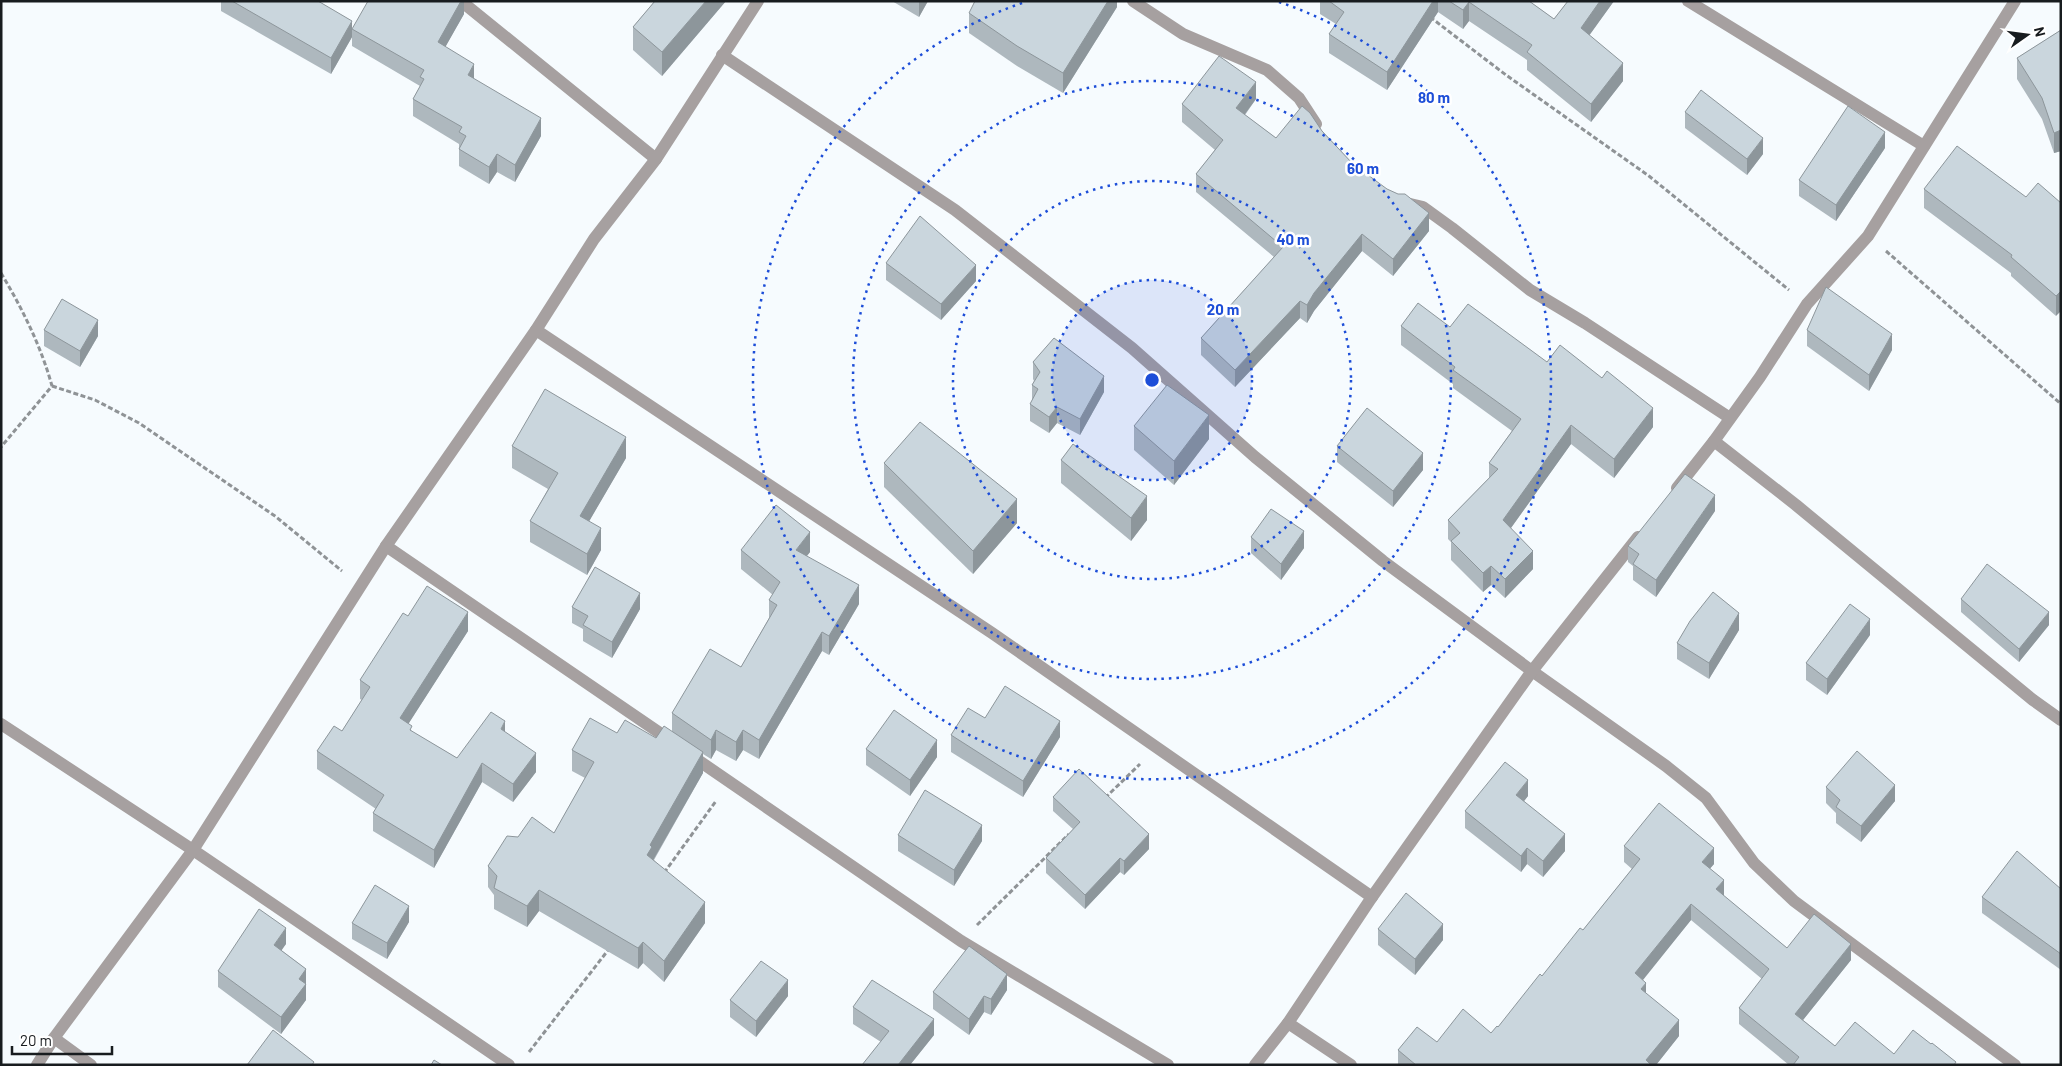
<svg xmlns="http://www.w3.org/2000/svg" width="2062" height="1066" viewBox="0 0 2062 1066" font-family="Barlow,sans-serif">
	<rect width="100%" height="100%" fill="#f6fbfe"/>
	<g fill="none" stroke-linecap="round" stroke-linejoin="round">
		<g stroke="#8f9396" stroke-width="3" stroke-dasharray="5 2.5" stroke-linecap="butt">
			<polyline points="1430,17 1506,75 1649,176 1789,290"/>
			<polyline points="1886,251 2061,404"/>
			<path d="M1,273C22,308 41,346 52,386L1,447"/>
			<polyline points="52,386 95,400 139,423 275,516 342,571"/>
			<polyline points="1105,798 1140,764"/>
			<polyline points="664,873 716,801"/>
			<polyline points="977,925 1069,834"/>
			<polyline points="529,1052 609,949"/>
		</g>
		<g stroke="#a6a0a0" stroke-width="12">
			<polyline points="461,1 656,159"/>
			<polyline points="1133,1 1183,34 1267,70 1299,98 1316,124"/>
			<polyline points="1688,1 1924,146"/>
			<polyline points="722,55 955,210 1132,348 1255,457 1383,561 1532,671 1666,766 1706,798 1754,863 1794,901 2015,1065"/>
			<polyline points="1406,203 1423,207 1452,228 1530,290 1585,323 1730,418"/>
			<polyline points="536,330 992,633 1372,897"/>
			<polyline points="1714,441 1796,505 2033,700 2061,720"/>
			<polyline points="1677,488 1714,441 1760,377 1807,304 1868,236 2015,1"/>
			<polyline points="386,546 673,742"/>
			<polyline points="1,724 193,850 509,1065"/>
			<polyline points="689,754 961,941 1168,1065"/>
			<polyline points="1288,1023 1351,1065"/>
			<polyline points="54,1038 91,1065"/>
			<polyline points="37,1065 54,1038 193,850 386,546 536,330 594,239 656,159 758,1"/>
			<polyline points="1255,1065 1288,1023 1372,897 1532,671 1638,537"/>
		</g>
	</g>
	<g fill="#aeb8be">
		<polygon points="221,1 318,1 352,29 464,1 464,14 445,47 474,79 541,136 515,182 497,172 489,184 459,166 459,144 413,116 413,99 420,86 352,46 352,37 331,74 221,11"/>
		<polygon points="655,1 726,1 662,76 633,50 633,27"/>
		<polygon points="892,1 928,1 919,17"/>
		<polygon points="1117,1 1117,7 1063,93 1017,66 969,33 969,13"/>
		<polygon points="1320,1 1529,1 1554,19 1568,1 1614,1 1589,35 1623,81 1591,122 1527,70 1527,60 1469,21 1463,29 1438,12 1387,90 1329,53 1329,34 1336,24 1320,14"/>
		<polygon points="2061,30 2061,151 2054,153 2042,119 2017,79 2017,58"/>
		<polygon points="1256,99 1245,115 1276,138 1322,131 1353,164 1429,231 1393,276 1362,251 1314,311 1307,323 1300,318 1235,387 1201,355 1201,338 1274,257 1196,192 1196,174 1215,150 1182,122 1182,104"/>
		<polygon points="1685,112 1763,154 1747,175 1685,128"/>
		<polygon points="1885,148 1836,221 1799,196 1799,180"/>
		<polygon points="1924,189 2026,197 2061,203 2056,316 2011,276 2011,273 1924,208"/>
		<polygon points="886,263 976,281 941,320 886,280"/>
		<polygon points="1401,326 1450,327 1547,362 1653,427 1614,478 1571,444 1511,528 1533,569 1505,598 1491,585 1483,592 1451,560 1451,542 1448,539 1448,520 1489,478 1489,463 1512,431 1453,388 1453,384 1401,345"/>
		<polygon points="44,330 98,336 80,367 44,346"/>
		<polygon points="1807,330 1892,350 1869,391 1807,346"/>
		<polygon points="1033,362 1104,392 1080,435 1057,423 1049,433 1030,421 1030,404 1032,401 1032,385 1034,381 1033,379"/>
		<polygon points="1134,426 1209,439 1174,485 1134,450"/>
		<polygon points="512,446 626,458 589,521 601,550 587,575 530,542 530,521 548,489 512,468"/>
		<polygon points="1337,446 1423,470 1393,507 1337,462"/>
		<polygon points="1061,460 1147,520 1131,541 1061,483"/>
		<polygon points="884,463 1017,523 973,574 884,487"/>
		<polygon points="1715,511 1656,597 1633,580 1633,566 1628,562 1628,546"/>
		<polygon points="1251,537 1304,548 1281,580 1251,553"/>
		<polygon points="741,550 810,552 807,556 859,604 829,655 822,651 759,759 743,750 736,761 716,750 711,759 703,754 703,773 654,860 705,923 664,982 643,963 638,969 539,911 527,927 494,909 494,895 488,887 488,866 518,837 554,833 585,778 572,771 572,750 617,733 656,738 672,731 672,713 741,667 769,618 769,600 773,595 741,569"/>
		<polygon points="1961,599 2049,625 2019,662 1961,612"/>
		<polygon points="572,607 640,609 612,658 583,641 583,629 572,623"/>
		<polygon points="408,616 468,631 408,724 412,732 457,758 505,732 536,772 513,802 482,782 434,868 373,831 373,813 376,809 317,769 317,751 342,731 362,700 360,699 360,680"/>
		<polygon points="1739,630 1709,679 1677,659 1677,643"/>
		<polygon points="1870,635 1827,695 1806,680 1806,663"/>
		<polygon points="985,718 1060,737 1023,797 951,752 951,735"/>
		<polygon points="866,749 937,757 910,796 866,765"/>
		<polygon points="1826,787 1895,801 1861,842 1836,823 1836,813 1826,803"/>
		<polygon points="1528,796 1524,801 1565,851 1543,877 1527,864 1521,872 1465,828 1465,811"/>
		<polygon points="1053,797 1149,849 1124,875 1120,872 1085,909 1046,873 1046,858 1073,829 1053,811"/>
		<polygon points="898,835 982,841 954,886 898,851"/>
		<polygon points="1624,846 1714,864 1710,868 1724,896 1787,948 1851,960 1803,1020 1835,1046 1894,1054 1956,1065 1789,1065 1739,1024 1739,1008 1762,979 1691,920 1642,980 1646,993 1679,1036 1656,1065 1398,1065 1398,1050 1437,1042 1491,1033 1498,1027 1542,976 1583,930 1632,869 1624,862"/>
		<polygon points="2061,889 2061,970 1982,913 1982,897"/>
		<polygon points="409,922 387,959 352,939 352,923"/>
		<polygon points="1378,929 1443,940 1415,975 1378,945"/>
		<polygon points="286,944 281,950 306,969 306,1000 281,1034 218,987 218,971"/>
		<polygon points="1007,990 991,1015 984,1012 969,1035 933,1009 933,992"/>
		<polygon points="788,996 756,1037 730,1017 730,1000"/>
		<polygon points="853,1007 934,1035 910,1065 862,1065 881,1042 853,1024"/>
	</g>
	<g fill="#8d969b">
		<polygon points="461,1 464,1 464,14 438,60 438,42"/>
		<polygon points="706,1 726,1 662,76 662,52"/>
		<polygon points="919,1 928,1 919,17"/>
		<polygon points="1108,1 1117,1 1117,7 1063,93 1063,73"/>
		<polygon points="1433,1 1438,1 1438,12 1387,90 1387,72"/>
		<polygon points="1600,1 1614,1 1581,47 1581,28"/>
		<polygon points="1469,2 1469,21 1463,29 1463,10"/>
		<polygon points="352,21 352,37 331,74 331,58"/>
		<polygon points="1623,63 1623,81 1591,122 1591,104"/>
		<polygon points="474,64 474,82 468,75"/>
		<polygon points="1256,82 1256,99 1236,126 1236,108"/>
		<polygon points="541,118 541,136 515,182 515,165"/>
		<polygon points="2061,130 2061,151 2054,153 2054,133"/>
		<polygon points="1885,132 1885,148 1836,221 1836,205"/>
		<polygon points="1763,138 1763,154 1747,175 1747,159"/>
		<polygon points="497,154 497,172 489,184 489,167"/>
		<polygon points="1429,213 1429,231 1393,276 1393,259"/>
		<polygon points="1362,234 1362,251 1314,311 1307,323 1307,305 1314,293"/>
		<polygon points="976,265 976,281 941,320 941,304"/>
		<polygon points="2061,291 2061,311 2056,316 2056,296"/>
		<polygon points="1300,301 1300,318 1235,387 1235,370"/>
		<polygon points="98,320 98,336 80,367 80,351"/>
		<polygon points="1892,334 1892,350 1869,391 1869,375"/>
		<polygon points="1104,376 1104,392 1080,435 1080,419"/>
		<polygon points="1057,407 1057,423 1049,433 1049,417"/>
		<polygon points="1653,408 1653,427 1614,478 1614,459"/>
		<polygon points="1209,415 1209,439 1174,485 1174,461"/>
		<polygon points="1571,425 1571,444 1503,539 1503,520"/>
		<polygon points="626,437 626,458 580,537 580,516"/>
		<polygon points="1423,453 1423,470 1393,507 1393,491"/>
		<polygon points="1715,495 1715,511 1656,597 1656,580"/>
		<polygon points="1147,496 1147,520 1131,541 1131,518"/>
		<polygon points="1017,499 1017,523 973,574 973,551"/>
		<polygon points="601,528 601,550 587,575 587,554"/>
		<polygon points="1304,531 1304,548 1281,580 1281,564"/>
		<polygon points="810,532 810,552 796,569 796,550"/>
		<polygon points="1533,551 1533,569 1505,598 1505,579"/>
		<polygon points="1491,566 1491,585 1483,592 1483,573"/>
		<polygon points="859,585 859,604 829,655 829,636"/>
		<polygon points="640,593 640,609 612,658 612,642"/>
		<polygon points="468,612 468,631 400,737 400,718"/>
		<polygon points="2049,612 2049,625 2019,662 2019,649"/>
		<polygon points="1739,613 1739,630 1709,679 1709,663"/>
		<polygon points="1870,619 1870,635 1827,695 1827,679"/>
		<polygon points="822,632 822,651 759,759 759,740"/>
		<polygon points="505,721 505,740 501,729"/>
		<polygon points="1060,721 1060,737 1023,797 1023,781"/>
		<polygon points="716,730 716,750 711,759 711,740"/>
		<polygon points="743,730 743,750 736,761 736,742"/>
		<polygon points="937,740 937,757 910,796 910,780"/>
		<polygon points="703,752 703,773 652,862 647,855 650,845"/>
		<polygon points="536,753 536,772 513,802 513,784"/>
		<polygon points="482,763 482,782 434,868 434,850"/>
		<polygon points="1528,780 1528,796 1516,811 1516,795"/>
		<polygon points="1895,785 1895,801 1861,842 1861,826"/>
		<polygon points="982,825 982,841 954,886 954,870"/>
		<polygon points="1149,834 1149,849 1124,875 1124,861"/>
		<polygon points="1565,834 1565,851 1543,877 1543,861"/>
		<polygon points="1527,848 1527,864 1521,872 1521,856"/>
		<polygon points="1714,848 1714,864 1702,878 1702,862"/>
		<polygon points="1120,858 1120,872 1085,909 1085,895"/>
		<polygon points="1724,880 1724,896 1716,889"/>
		<polygon points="539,890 539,911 527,927 527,906"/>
		<polygon points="705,902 705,923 664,982 664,961"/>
		<polygon points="1691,904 1691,920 1635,990 1635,973"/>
		<polygon points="409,906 409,922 387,959 387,943"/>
		<polygon points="1443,924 1443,940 1415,975 1415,959"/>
		<polygon points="286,928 286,944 274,961 274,945"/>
		<polygon points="643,942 643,963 638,969 638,948"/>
		<polygon points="1851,944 1851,960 1795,1030 1795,1014"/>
		<polygon points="306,969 306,1000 281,1034 281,1017 299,979"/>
		<polygon points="1007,974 1007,990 991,1015 991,999"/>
		<polygon points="788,980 788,996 756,1037 756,1021"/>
		<polygon points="1646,983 1646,999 1641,989"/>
		<polygon points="984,996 984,1012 969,1035 969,1019"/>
		<polygon points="934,1019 934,1035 910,1065 898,1065"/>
		<polygon points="1679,1020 1679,1036 1656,1065 1646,1065 1646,1060"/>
	</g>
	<g fill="#cad6dd" stroke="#8d969b">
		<polygon points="232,1 318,1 352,21 331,58"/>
		<polygon points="368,1 461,1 438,42 474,64 468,75 541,118 515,165 497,154 489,167 459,149 466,136 459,132 462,127 413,99 424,79 420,77 424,70 352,29"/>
		<polygon points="655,1 706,1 662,52 633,27"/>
		<polygon points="975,1 1108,1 1063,73 1017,46 969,13"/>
		<polygon points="1329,1 1433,1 1387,72 1329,34 1344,12"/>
		<polygon points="1449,1 1529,1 1554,19 1568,1 1600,1 1581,28 1623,63 1591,104 1527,52 1532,45 1469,2 1463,10"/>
		<polygon points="2061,30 2061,130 2054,133 2042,98 2017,58"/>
		<polygon points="1219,56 1256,82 1236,108 1276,138 1302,106 1310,113 1322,131 1353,164 1387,189 1398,194 1405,194 1429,213 1393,259 1362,234 1314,293 1307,305 1300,301 1235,370 1201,338 1283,247 1196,174 1223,140 1182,104"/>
		<polygon points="1701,90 1763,138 1747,159 1685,112"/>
		<polygon points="1848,106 1885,132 1836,205 1799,180"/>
		<polygon points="1957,146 2026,197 2038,183 2061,203 2061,291 2056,296 2011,257 2012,255 1924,189"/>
		<polygon points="920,216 976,265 941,304 886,263"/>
		<polygon points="1826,287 1892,334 1869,375 1807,330"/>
		<polygon points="62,299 98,320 80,351 44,330"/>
		<polygon points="1418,303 1450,327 1468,304 1547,362 1560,345 1602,378 1607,371 1653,408 1614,459 1571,425 1503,520 1533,551 1505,579 1491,566 1483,573 1451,541 1460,533 1448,520 1498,469 1489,463 1521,419 1453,370 1455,367 1401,326"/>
		<polygon points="1054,338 1104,376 1080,419 1057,407 1049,417 1030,404 1038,389 1032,385 1040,372 1033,362"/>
		<polygon points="1167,385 1209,415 1174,461 1134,426"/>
		<polygon points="545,389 626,437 580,516 601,528 587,554 530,521 558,473 512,446"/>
		<polygon points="1367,408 1423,453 1393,491 1337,446"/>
		<polygon points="920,422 1017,499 973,551 884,463"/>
		<polygon points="1073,444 1147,496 1131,518 1061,460"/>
		<polygon points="1685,474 1715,495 1656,580 1633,564 1639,554 1628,546"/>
		<polygon points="776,505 810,532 796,550 859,585 829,636 822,632 759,740 743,730 736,742 716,730 711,740 672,713 710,649 741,667 777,605 769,600 780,582 741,550"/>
		<polygon points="1271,509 1304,531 1281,564 1251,537"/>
		<polygon points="1987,564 2049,612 2019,649 1961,599"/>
		<polygon points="595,567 640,593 612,642 583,625 588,616 572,607"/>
		<polygon points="427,586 468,612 400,718 412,726 410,730 457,758 491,712 505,721 501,729 536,753 513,784 482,763 434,850 373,813 384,795 317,751 334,726 342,731 370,687 360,680 403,613 408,616"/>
		<polygon points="1713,592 1739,613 1709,663 1677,643 1690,621"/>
		<polygon points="1850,604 1870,619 1827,679 1806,663"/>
		<polygon points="1005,686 1060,721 1023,781 951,735 968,708 985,718"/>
		<polygon points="894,710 937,740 910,780 866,749"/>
		<polygon points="590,718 617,733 625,720 656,738 664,726 703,752 650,845 652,847 647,855 705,902 664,961 643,942 638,948 539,890 527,906 494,888 497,876 488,866 507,836 518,837 532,817 554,833 594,762 572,750"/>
		<polygon points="1857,751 1895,785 1861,826 1836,807 1840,800 1826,787"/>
		<polygon points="1505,762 1528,780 1516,795 1565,834 1543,861 1527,848 1521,856 1465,811"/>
		<polygon points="1079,769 1149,834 1124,861 1120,858 1085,895 1046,858 1080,822 1053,797"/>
		<polygon points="925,790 982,825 954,870 898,835"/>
		<polygon points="1659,803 1714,848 1702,862 1724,880 1716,889 1787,948 1814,914 1851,944 1795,1014 1835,1046 1855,1022 1894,1054 1913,1030 1931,1044 1932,1043 1956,1062 1954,1065 1793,1065 1799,1057 1739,1008 1769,969 1691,904 1635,973 1646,983 1641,989 1679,1020 1646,1060 1651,1065 1416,1065 1398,1050 1417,1027 1437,1042 1463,1009 1491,1033 1497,1026 1498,1027 1540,974 1542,976 1580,928 1583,930 1640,859 1624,846"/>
		<polygon points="2017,851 2061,889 2061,954 1982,897"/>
		<polygon points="375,885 409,906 387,943 352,923"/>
		<polygon points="1406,893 1443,924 1415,959 1378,929"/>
		<polygon points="259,909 286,928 274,945 306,969 299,979 306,984 281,1017 218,971"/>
		<polygon points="969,946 1007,974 991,999 984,996 969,1019 933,992"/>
		<polygon points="761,961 788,980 756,1021 730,1000"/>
		<polygon points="872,980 934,1019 898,1065 862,1065 889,1031 853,1007"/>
		<polygon points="273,1030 314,1062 312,1065 247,1065"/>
		<polygon points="434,1060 442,1065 431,1065"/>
	</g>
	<circle cx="1152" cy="380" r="100" fill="#1d4ed8" fill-opacity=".12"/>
	<g fill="none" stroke="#1d4ed8" stroke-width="2.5" stroke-dasharray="2.5 5">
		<circle cx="1152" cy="380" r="100"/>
		<circle cx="1152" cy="380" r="199"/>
		<circle cx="1152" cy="380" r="299"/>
		<path d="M1279 2A399 399 0 1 1 1025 2"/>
	</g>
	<circle cx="1152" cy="380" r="8" fill="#1d4ed8" stroke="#fff" stroke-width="2.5"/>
	<g font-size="15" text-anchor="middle" font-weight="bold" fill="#1d4ed8" stroke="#fff" stroke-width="5" stroke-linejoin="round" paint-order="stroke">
		<text x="1434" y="103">80 m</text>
		<text x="1363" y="174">60 m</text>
		<text x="1293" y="245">40 m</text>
		<text x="1223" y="315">20 m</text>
	</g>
	<rect width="2062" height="1066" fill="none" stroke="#181c1f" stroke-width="5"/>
	<g transform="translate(2027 35) rotate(76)" stroke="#ffffff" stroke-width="4" paint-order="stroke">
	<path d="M0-4L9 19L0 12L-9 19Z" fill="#181c1f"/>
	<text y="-8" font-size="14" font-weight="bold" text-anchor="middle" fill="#181c1f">N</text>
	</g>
	<path d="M12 1046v8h100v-8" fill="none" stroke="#181c1f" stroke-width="2.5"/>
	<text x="20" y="1046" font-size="15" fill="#181c1f" stroke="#ffffff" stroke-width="4" paint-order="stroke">20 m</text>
</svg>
